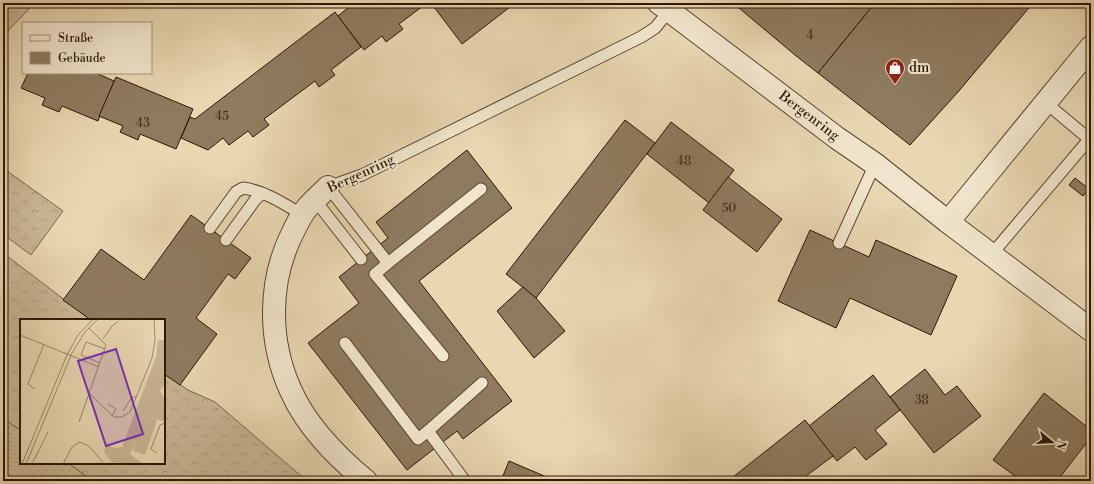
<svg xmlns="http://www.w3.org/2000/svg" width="1094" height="484" viewBox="0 0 1094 484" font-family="'Libre Bodoni',serif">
	<defs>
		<pattern id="forest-crowns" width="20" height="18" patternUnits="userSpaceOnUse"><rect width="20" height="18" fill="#c8b694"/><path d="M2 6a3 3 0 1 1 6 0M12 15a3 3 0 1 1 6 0" fill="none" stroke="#ac9c7e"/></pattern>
		<pattern id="garden-dots" width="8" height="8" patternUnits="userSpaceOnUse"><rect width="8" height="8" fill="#c8b694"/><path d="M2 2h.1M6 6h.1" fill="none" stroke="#ac9c7e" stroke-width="1.8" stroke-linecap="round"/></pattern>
	</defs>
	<rect width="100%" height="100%" fill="#e8d7b1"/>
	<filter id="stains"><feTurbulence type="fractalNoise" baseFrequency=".005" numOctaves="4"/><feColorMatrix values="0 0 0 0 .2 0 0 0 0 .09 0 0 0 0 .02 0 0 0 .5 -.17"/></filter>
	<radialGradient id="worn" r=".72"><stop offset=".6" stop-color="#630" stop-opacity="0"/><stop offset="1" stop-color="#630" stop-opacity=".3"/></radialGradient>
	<g fill="url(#forest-crowns)" stroke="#7a664d">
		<polygon points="3,3 19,3 29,9 3,36"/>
		<polygon points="7,171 63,211 31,255 3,234 3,177"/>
		<polygon points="3,253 91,320 21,320 21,431 3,418"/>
		<polygon points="164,374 188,390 215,402 307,481 93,481 68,463 164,463"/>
	</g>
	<polygon fill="url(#garden-dots)" stroke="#7a664d" points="3,418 21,431 21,463 68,463 93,481 3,481"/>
	<g fill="#8e7b5f" stroke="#2d1706">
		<polygon points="354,3 427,3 399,24 403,29 386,42 382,36 364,50 338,16"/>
		<polygon points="431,3 508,3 510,7 462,44"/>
		<polygon points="733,3 875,3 818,73 795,55"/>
		<polygon points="875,3 1033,3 958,92 910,145 818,73"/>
		<polygon points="335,12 361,47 331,70 335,75 319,87 315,81 264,119 269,125 253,137 248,131 229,145 223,138 208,150 181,138 190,117 195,119"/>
		<polygon points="28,73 96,73 114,81 98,121 62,106 59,112 42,105 45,98 21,88"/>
		<polygon points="116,77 193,109 176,149 140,134 138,140 120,132 123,126 99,116"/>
		<polygon points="625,120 655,143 536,298 506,274"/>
		<polygon points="671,122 734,170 709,203 647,154"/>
		<polygon points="467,150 512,208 419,281 512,401 463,439 457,431 407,470 308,343 359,303 339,277 388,238 376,222"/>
		<polygon points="728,177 782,219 757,252 703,210"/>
		<polygon points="1075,178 1089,189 1083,196 1069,185"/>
		<polygon points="191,215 251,258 235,279 228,274 196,318 217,334 180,385 164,374 164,320 91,320 63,300 101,249 144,280"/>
		<polygon points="810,230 869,257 876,240 957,276 931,335 850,298 836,328 778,301"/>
		<polygon points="523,287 536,298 565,331 534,358 497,311"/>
		<polygon points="925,369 945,395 957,386 981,416 934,453 890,397"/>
		<polygon points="873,375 900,410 875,430 887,444 866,460 855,447 837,461 809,426"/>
		<polygon points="1044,393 1091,430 1091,437 1057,481 1022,481 993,460"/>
		<polygon points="805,420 833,456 806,476 810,481 728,481"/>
		<polygon points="509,461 556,481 501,481"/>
	</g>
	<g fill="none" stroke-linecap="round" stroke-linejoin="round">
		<g stroke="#5c4731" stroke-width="13">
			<g id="lane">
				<polyline points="1046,103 1089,139"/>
				<polyline points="481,189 388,263 328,187 362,175 641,37 655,28 669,11"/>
				<polyline points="315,200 361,259"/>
				<path d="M210,228L236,192L243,188C265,191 284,204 303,215"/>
				<polyline points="226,240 255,200 262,193"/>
				<polyline points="839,243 875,164"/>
				<polyline points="991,255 1091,137"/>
				<polyline points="388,263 375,274 443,356"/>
				<polyline points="345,343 418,439 428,431 465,481"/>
				<polyline points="428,431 482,383"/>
			</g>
		</g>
		<g stroke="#5c4731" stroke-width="24">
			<g id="street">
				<polyline points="659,3 837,138 875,164 948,222 1091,330"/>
				<path d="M328,187C321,194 313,201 307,208C301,215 297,224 293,232C268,281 268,341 291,391C307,427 336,456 366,481"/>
				<polyline points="948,222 1091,47"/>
			</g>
		</g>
		<use href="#lane" stroke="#f0e5cc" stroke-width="11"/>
		<use href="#street" stroke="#f0e5cc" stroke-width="22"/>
	</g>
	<defs>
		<g id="shop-pin" transform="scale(1)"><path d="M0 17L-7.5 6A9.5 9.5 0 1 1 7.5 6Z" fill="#8f2418" stroke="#f0e5cc"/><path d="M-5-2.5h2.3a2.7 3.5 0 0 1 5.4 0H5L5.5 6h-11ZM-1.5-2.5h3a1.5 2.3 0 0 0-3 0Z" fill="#fff"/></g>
	</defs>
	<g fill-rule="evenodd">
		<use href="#shop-pin" x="895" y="68"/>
	</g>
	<g text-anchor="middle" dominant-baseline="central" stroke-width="4" stroke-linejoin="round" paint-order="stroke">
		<g font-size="12" fill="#45301c">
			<text x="810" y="35">4</text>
			<text x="222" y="116">45</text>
			<text x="143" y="123">43</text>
			<text x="684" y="161">48</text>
			<text x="729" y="208">50</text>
			<text x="922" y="400">38</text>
		</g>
		<g font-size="14" fill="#2d1706" stroke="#f0e5cc" text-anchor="start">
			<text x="909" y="68">dm</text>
		</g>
		<g font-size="14" fill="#2d1706" stroke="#f0e5cc">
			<text transform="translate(809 116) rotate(37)">Bergenring</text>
			<text transform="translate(361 174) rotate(-25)">Bergenring</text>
		</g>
	</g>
	<g transform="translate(20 319)">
		<rect width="145" height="145" fill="#e8d7b1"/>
		<path d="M145,16V65L140,71L145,81V102L128,99L110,135L123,145H93L84,133L86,125L94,129L102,128L136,38L138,21H145Z" fill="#c8b694"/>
		<path d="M128,99L137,101L125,136L113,132L122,104Z" fill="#c8b694"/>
		<path fill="none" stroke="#9d8a6d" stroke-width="1" d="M0,16L79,48M83,20L92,7L99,2M80,44L61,36L66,23L85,30M15,70L8,65L24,25M70,75L94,98H102L110,93L132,39L135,21L134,0M88,85L96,90L92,97M103,92L112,78H117M59,103L86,26L69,9M137,134L131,130L140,106L145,104M2,145L47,36L58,16L73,0M6,145L52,34L65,13L78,0M12,145L28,113M43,145L52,128L60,123L69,127L84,145"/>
		<path fill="#7b2cbf" fill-opacity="0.15" stroke="#7b2cbf" stroke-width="2" d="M96,30L123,115L86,127L58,42Z"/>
		<rect width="145" height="145" fill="none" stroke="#2d1706" stroke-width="2"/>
	</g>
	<rect width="1094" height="484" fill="none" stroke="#e8d7b1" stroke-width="16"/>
	<rect x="4" y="4" width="1086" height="476" fill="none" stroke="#2d1706" stroke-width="2"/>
	<rect x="8" y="8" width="1078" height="468" fill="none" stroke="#2d1706"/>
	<rect x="22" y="22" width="130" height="52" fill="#f0e5cc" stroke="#a2937d"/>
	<rect x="30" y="35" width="20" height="6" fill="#f0e5cc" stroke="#a2937d"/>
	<text x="58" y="42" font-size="12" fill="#2d1706">Straße</text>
	<rect x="30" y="52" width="20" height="12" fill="#8e7b5f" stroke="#a2937d"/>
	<text x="58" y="62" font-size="12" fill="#2d1706">Gebäude</text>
	<g transform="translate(1052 442) rotate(108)" stroke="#f0e5cc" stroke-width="3" paint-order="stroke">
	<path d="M0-3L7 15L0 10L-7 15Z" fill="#2d1706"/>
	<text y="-6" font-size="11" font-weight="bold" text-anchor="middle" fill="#2d1706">N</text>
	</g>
	<rect width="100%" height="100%" filter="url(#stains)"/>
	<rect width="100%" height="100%" fill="url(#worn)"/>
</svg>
